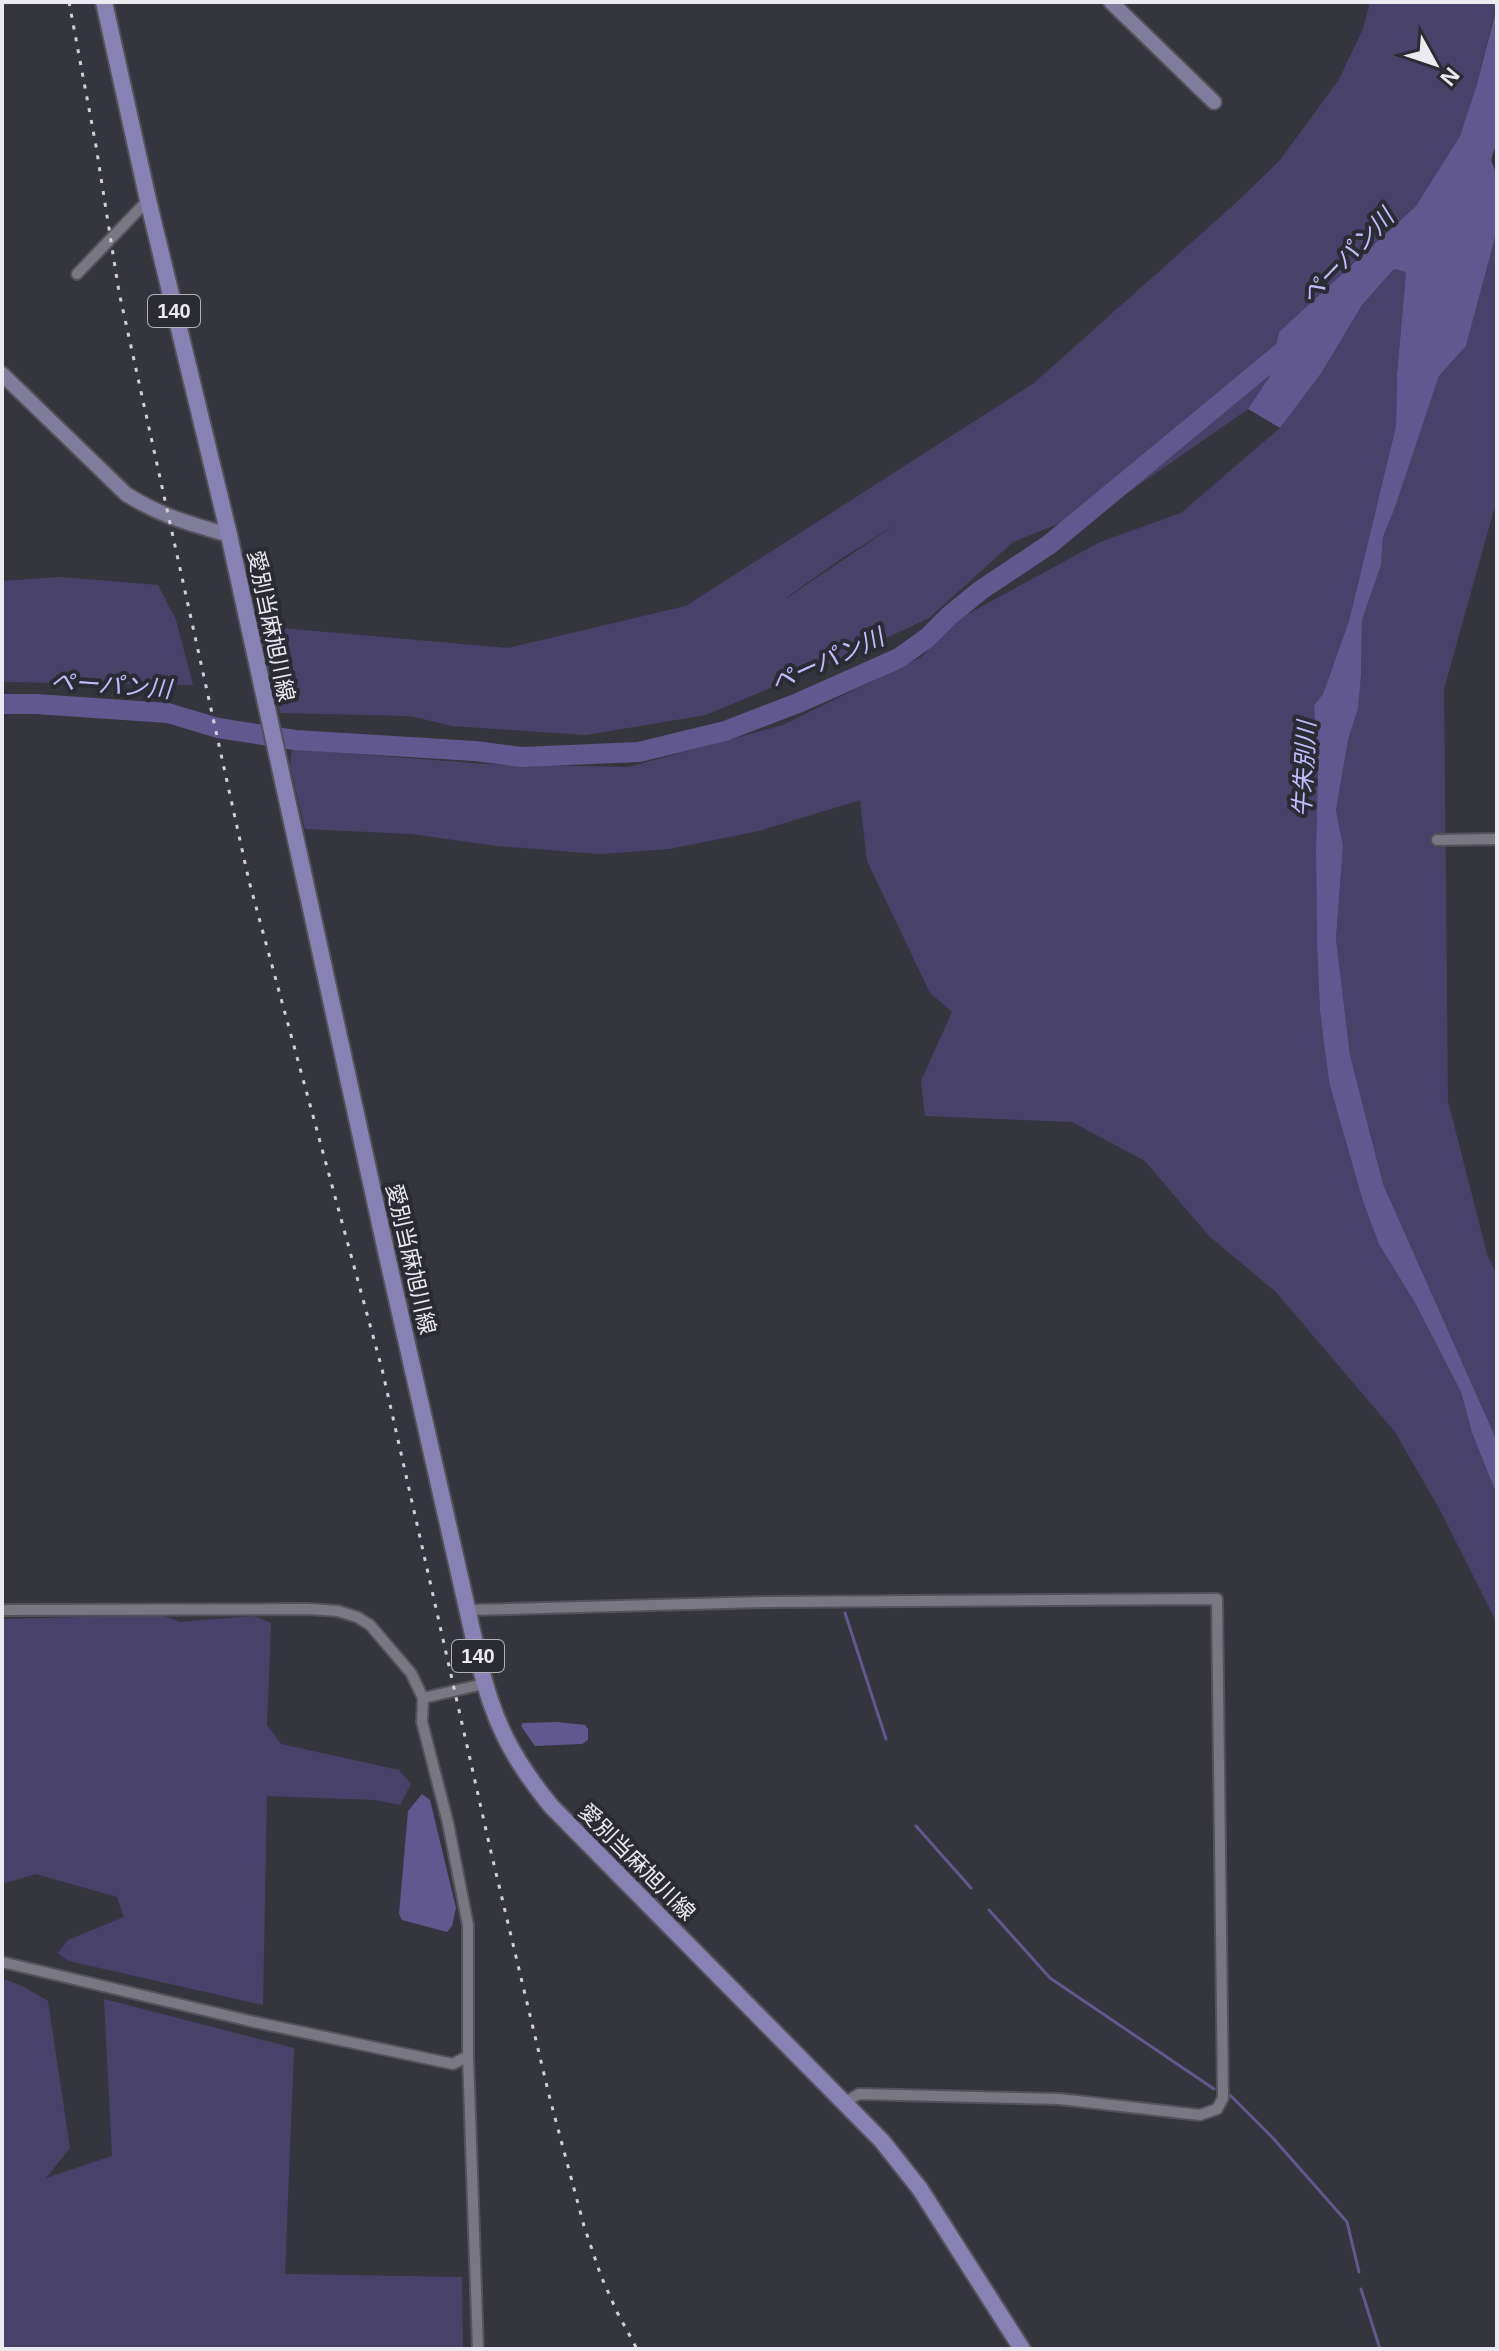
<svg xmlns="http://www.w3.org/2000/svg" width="1499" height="2351" viewBox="0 0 1499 2351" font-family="Helvetica,'Noto Sans JP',sans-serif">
	<rect width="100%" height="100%" fill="#35353e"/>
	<g fill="#48426b" fill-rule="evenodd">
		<path d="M1370,2H1497L1477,84L1460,136L1416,206L1279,332L1270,376L1248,409L1116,501L1013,542L929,618L854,653L706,715L586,735L452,726L410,716L280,713L258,626L508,648L686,606L1034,383L1238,201L1280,160L1338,81L1363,29ZM895,525L787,598H786L842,558Z"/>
		<polygon points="1497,230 1497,504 1493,513 1444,689 1448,1101 1487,1254 1497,1276 1497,1441 1383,1184 1350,1055 1336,939 1343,846 1336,810 1348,740 1358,709 1361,676 1362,620 1381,565 1383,537 1394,510 1439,376 1466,346"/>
		<polygon points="1394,269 1406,272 1397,374 1396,426 1349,621 1323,694 1314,705 1318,773 1316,850 1317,946 1320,1011 1329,1082 1414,1301 1461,1392 1472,1433 1497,1495 1497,1623 1440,1510 1395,1432 1276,1292 1208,1235 1145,1161 1072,1122 925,1116 921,1081 952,1012 930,993 867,861 860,800 759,831 669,849 600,854 497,846 411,834 305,829 290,766 292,749 486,764 628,767 783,725 921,657 959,619 1100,542 1181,513 1280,428 1322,372 1362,305"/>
		<polygon points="60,577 158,585 176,620 193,685 2,682 2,581"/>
		<polygon points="161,1615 180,1622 254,1616 271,1623 267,1725 281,1744 399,1770 411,1784 400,1805 376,1800 267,1796 263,2005 69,1961 58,1953 68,1940 124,1917 117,1897 36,1874 5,1883 2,1882 2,1619"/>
		<polygon points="2,1978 24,1987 48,2001 70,2148 46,2178 112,2156 104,1999 294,2048 285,2274 462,2277 463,2349 2,2349"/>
	</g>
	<g fill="#60588e">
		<polygon points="1497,6 1497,141 1491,160 1497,175 1497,230 1466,346 1439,376 1394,510 1383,537 1381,565 1362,620 1361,676 1358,709 1348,740 1336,810 1343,846 1336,939 1350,1055 1383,1184 1497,1441 1497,1495 1472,1433 1461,1392 1414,1301 1379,1244 1363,1201 1329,1082 1320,1011 1317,946 1316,850 1318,773 1314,705 1323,694 1349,621 1396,426 1397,374 1406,272 1394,269 1362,305 1322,372 1280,428 1248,409 1270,376 1279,332 1416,206 1460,136 1477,84"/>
		<polygon points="557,1722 585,1725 588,1729 588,1740 582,1744 535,1746 521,1726 523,1723"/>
		<polygon points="422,1794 430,1800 456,1908 452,1926 447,1932 402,1920 399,1914 408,1811"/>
	</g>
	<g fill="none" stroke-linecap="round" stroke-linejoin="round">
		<g stroke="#60588e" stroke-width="3">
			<polyline points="845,1613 886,1739"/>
			<polyline points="916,1826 971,1888"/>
			<polyline points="989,1910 1050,1978 1214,2089"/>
			<polyline points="1230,2095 1272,2137 1347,2222 1359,2272"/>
			<polyline points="1361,2289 1380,2349"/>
		</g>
		<polyline stroke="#60588e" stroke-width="20" points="2,704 36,704 168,713 218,728 295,740 475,751 522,757 639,752 725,731 798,703 899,658 927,638 949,616 981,590 1050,544 1293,343"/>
		<g stroke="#535259" stroke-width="14">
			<g id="street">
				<polyline points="77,274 148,200"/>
				<polyline points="1437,840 1497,839"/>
				<polyline points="2,1610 308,1609 338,1611 357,1617 370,1625 411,1673 423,1698 422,1722 448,1823 468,1925 468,2056 478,2349"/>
				<polyline points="468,1610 768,1602 1217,1599 1223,2098 1217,2109 1200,2115 1059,2099 859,2094 845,2102"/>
				<polyline points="423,1698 484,1684"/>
				<polyline points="2,1962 250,2021 453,2064 468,2056"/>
			</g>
		</g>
		<g stroke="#535259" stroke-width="18">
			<g id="secondary">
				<polyline points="1111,2 1214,102"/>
				<path d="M2,374L126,494C160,516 191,524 229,535"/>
			</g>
		</g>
		<g stroke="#535259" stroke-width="20">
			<path id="primary" d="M104,2L148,200L229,535L388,1260L479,1661C493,1721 512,1758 551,1806L882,2141L920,2189L1022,2349"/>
		</g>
		<use href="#street" stroke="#787782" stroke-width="10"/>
		<use href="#secondary" stroke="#807c9b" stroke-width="14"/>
		<use href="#primary" stroke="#8881b4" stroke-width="16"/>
		<polyline stroke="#d1d0d6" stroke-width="3" stroke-dasharray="4 8" stroke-linecap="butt" points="69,2 96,146 119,292 249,881 382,1369 491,1852 550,2099 584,2226 601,2276 617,2312 637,2349"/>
	</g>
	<g text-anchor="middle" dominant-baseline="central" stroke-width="8" stroke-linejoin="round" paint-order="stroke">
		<g fill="#2b2b33" stroke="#b1b1b7" stroke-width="2">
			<rect x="148" y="295" width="52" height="32" rx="6"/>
			<rect x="452" y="1640" width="52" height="32" rx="6"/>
		</g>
		<g font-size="20" font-weight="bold" fill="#ebeaf0">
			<text x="174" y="311">140</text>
			<text x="478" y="1656">140</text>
		</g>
		<g font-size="22" fill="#ebeaf0" stroke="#2b2b33">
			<text transform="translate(271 626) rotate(78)">愛別当麻旭川線</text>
			<text transform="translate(411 1259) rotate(77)">愛別当麻旭川線</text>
			<text transform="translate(637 1862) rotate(45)">愛別当麻旭川線</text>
		</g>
		<g font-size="24" font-style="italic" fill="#c3bbfe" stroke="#2b2b33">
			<text transform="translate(1347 256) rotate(-46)">ペーパン川</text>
			<text transform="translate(827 660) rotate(-24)">ペーパン川</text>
			<text transform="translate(111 685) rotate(4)">ペーパン川</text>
			<text transform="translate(1304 769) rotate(-87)">牛朱別川</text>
		</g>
	</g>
	<rect width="1499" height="2351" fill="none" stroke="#ebeaf0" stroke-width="8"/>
	<g transform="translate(1435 64) rotate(130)" stroke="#2b2b33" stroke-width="6" paint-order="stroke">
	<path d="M0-6L14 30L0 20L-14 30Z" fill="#ebeaf0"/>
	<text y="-12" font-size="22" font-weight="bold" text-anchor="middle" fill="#ebeaf0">N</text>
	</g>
</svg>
